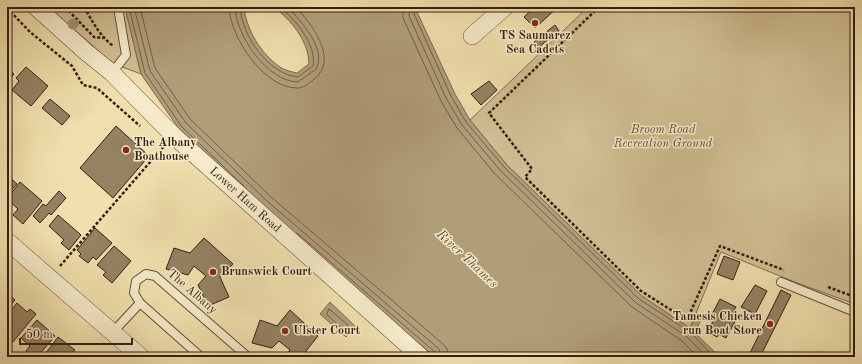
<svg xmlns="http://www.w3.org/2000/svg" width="862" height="364" viewBox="0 0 862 364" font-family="'Old Standard TT',serif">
	<rect width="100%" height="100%" fill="#f0e0ad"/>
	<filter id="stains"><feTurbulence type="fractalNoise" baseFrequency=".005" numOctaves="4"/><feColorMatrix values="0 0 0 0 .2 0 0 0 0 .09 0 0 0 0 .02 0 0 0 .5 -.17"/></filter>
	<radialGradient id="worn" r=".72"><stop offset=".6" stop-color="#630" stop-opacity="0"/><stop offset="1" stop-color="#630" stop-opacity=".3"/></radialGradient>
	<g fill="#d0bf93" stroke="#826e53">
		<polygon points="49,7 125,7 141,74 114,64 102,54"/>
		<polygon points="588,7 855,7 855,304 797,283 721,252 690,328 640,295 507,165 470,120"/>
	</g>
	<g fill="#b09e79" stroke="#7e6a50">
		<path d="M125,7H244C246,29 261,54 280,67C284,70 292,72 297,73L309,64C309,42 291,19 273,7H423L417,12L455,94L470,120L507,165L642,296L689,328L697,317L701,319L695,333L720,357H435L261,208L179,129L141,74Z"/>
		<polygon points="330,302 355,326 346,337 320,314"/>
	</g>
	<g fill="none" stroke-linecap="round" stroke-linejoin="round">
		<g stroke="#725e46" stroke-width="1">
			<polyline points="129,7 145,73 182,127 244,186"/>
			<polyline points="134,7 150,71 186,123 267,201 439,349 442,357"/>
			<polyline points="140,7 155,68 190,119 271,197 443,344 447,349 448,357"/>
			<path d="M229,7C230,37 264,88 297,88C304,88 308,84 313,80C340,60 312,25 296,7"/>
			<path d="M235,7C236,36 267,81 298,82L316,69C327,48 301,22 288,7"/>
			<path d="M240,7C242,36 268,74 298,77L313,66C317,45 296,20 280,7"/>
			<polyline points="403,7 403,18 441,101 457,128 495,174 632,307 682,341 698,357"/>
			<polyline points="410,7 409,16 446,98 462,125 500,170 636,303 686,336 707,357"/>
			<polyline points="417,7 414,10 414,14 451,96 466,122 504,167 639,299 690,332 714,357"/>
			<polyline points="297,233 435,352 437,357"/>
			<polygon points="329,309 348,325 347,330 344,330 327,315"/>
		</g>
	</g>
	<g fill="#958263" stroke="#331d13">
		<polygon points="535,7 558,7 535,28 524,17"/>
		<polygon points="555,25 559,31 539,47 534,42"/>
		<polygon points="7,44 12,49 7,54"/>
		<polygon points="26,67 48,86 31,106 12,90 19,81 16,78"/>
		<polygon points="7,69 14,74 7,82"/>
		<polygon points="489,81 497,90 481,105 471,94"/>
		<polygon points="50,99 70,116 62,125 42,108"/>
		<polygon points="116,126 149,156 113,198 80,168"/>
		<polygon points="7,175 17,184 7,195"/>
		<polygon points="20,182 42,201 23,224 13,215 18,209 7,199"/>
		<polygon points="59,191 66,198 51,215 49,213 40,223 33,216 43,204 46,206"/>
		<polygon points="58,215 81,235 69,250 61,243 64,240 49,226"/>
		<polygon points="95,228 112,243 96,260 93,257 88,263 79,256 81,254 77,250"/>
		<polygon points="204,238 233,264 220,277 229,297 208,306 198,285 206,276 194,266 188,275 166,269 174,248 190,253"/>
		<polygon points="114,246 131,261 112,283 103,275 106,272 97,265"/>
		<polygon points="724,256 740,262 733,280 717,274"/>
		<polygon points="755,285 767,291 755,314 741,307"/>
		<polygon points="781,290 791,295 760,357 758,357 750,353"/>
		<polygon points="7,293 15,300 7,309"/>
		<polygon points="720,299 736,307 733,312 736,313 735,317 737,318 726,338 719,334 717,337 712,334 714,332 709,330 713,321 709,320"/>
		<polygon points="17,303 27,312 30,309 36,314 13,342 7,337 7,331 10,329 7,326 7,315"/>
		<polygon points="290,310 318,336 306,351 308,357 284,357 290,350 279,341 272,348 252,343 260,320 277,326"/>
		<polygon points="37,320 55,336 37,357 33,357 26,351 30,346 21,338"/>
		<polygon points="58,337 75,350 69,357 43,357"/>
	</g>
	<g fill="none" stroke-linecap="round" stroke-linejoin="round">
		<g stroke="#624e3a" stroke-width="10">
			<g id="service">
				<polyline points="112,73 126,55 118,7"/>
				<polyline points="781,282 855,312"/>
				<polyline points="113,332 140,303"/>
				<polyline points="201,357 140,303 134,293 136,281 146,274 155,276 248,357"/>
			</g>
		</g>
		<g stroke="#624e3a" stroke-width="18">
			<g id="minor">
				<polyline points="36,7 86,52 112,73 174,136 421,357"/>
				<polyline points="472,36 505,7"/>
				<polyline points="7,241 141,357"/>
			</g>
		</g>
		<g stroke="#331d13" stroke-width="2.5" stroke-dasharray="3 2" stroke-linecap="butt">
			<polyline points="65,7 94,37 103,38"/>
			<path d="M84,7C93,22 99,35 113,46"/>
			<polyline points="599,7 489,113 532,169 525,177 641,291 687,320 720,246 784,270"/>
			<polyline points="7,8 30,32 72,66 83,85 97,88 140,126"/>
			<polyline points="60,266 164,146"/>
			<polyline points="828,287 855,297"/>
		</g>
		<use href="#service" stroke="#f5ebca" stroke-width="8"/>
		<use href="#minor" stroke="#f5ebca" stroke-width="17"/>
	</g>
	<circle fill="#a2906d" cx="73" cy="24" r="5.5"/>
	<g fill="#8f2418" stroke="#f5ebca" stroke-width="1.5">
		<circle cx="535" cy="23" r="4"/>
		<circle cx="126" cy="150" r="4"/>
		<circle cx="213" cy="272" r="4"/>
		<circle cx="770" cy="324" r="4"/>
		<circle cx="285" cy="331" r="4"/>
	</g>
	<g text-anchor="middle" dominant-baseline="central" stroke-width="3" stroke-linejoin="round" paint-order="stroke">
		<g font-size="12" font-weight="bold" fill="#331d13" stroke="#f5ebca" text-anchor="start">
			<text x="535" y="36" text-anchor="middle">TS Saumarez<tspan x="535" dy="14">Sea Cadets</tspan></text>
			<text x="134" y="143">The Albany<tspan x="134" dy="14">Boathouse</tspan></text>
			<text x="221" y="272">Brunswick Court</text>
			<text x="762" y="317" text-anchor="end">Tamesis Chicken<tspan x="762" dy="14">run Boat Store</tspan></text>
			<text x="293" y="331">Ulster Court</text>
		</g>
		<g font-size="12" font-style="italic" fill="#624e39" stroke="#f5ebca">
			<text x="663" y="130">Broom Road<tspan x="663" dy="14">Recreation Ground</tspan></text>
		</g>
		<g font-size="12" fill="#331d13" stroke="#f5ebca">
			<text transform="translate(245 200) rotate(42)">Lower Ham Road</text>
			<text transform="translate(192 292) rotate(41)">The Albany</text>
		</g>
		<g font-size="13" font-style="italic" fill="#5f4a37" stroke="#f5ebca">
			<text transform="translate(467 259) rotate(43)">River Thames</text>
		</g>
	</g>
	<rect width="862" height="364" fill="none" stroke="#f0e0ad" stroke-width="24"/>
	<rect x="8" y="8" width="846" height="348" fill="none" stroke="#331d13" stroke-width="2"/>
	<rect x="12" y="12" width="838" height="340" fill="none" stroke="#331d13"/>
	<path d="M20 338v6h112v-6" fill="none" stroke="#331d13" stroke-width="2"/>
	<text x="26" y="338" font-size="12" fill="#331d13" stroke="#f5ebca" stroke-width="3" paint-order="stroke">50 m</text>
	<rect width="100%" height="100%" filter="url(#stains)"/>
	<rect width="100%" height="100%" fill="url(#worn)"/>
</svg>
